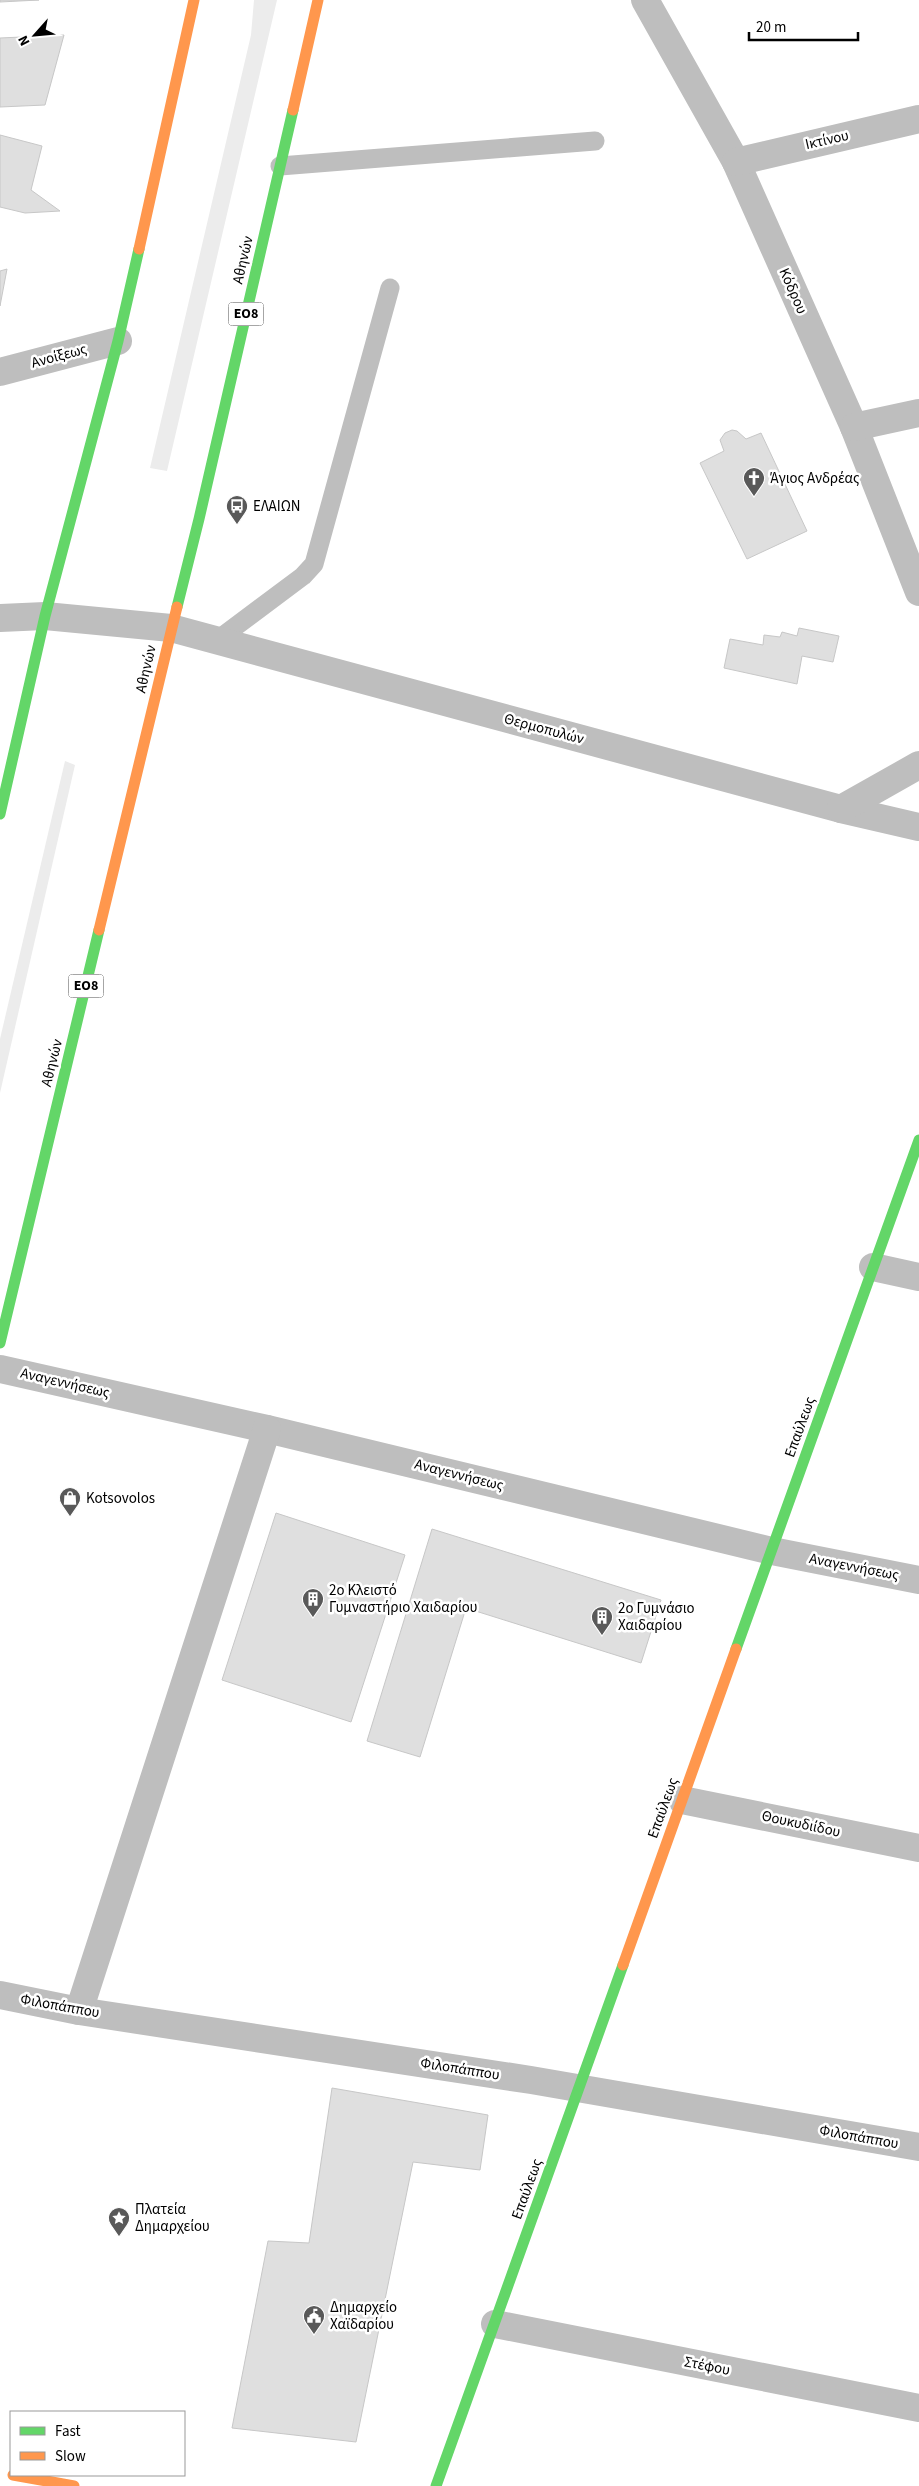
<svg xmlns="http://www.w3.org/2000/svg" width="919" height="2486" viewBox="0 0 919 2486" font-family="'Source Sans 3',sans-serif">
	<rect width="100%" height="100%" fill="#fff"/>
	<g fill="#ececec">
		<polygon points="254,0 277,0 167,471 150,468 251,35"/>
		<polygon points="65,761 75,765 0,1093 0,1039"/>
	</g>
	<g fill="#dfdfdf" stroke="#c7c7c7">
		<polygon points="0,0 39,0 0,2"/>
		<polygon points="64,35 45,105 0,107 0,38"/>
		<polygon points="0,135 42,146 31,190 60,211 25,213 0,207"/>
		<polygon points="7,269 0,306 0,271"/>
		<polygon points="732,430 737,431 746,439 761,433 807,531 747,559 700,463 724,451 720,440 725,433"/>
		<polygon points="799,628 839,636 833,662 802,656 797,684 724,668 730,639 763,645 764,635 780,637 782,632 797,636"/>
		<polygon points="276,1513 405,1555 351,1722 222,1680"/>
		<polygon points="432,1529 661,1600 641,1663 466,1608 420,1757 367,1741"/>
		<polygon points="332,2088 488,2115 480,2170 413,2162 356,2442 232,2428 268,2241 309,2243"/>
	</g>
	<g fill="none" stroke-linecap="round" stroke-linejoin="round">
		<g stroke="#bebebe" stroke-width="19">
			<polyline points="280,166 595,141"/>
			<polyline points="216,641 303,576 314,564 390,288"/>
		</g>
		<g stroke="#bebebe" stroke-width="28">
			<polyline points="645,0 736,162 854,427 919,592"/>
			<polyline points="736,162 919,119"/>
			<polyline points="0,372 118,341"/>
			<polyline points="854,427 919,413"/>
			<polyline points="0,618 45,616 171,628 841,809 919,827"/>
			<polyline points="841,809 919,765"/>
			<polyline points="873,1267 919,1277"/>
			<polyline points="0,1369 267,1429 772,1551 919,1580"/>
			<polyline points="682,1800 919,1848"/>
			<polyline points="0,1995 79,2011 531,2080 919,2147"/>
			<polyline points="79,2011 267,1429"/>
			<polyline points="495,2324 919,2408"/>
		</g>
		<g stroke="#63d668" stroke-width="11">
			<polyline points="177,607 199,519 293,110"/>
			<polyline points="0,814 45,616 118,341 139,249"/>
			<polyline points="0,1343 99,930"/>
			<polyline points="736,1649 919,1140"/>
			<polyline points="436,2486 623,1965"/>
		</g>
		<g stroke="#ff974d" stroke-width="11">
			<polyline points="293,110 318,0"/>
			<polyline points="139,249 194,0"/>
			<polyline points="99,930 177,607"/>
			<polyline points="623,1965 736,1649"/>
			<polyline points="13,2475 74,2486"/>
		</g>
	</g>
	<defs>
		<g id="church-pin" transform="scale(1.125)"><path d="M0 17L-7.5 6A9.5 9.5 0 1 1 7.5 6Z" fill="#595959" stroke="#fff"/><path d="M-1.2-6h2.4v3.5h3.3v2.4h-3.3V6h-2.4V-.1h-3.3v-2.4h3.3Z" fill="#fff"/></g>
		<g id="bus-pin" transform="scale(1.125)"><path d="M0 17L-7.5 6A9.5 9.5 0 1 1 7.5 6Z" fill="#595959" stroke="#fff"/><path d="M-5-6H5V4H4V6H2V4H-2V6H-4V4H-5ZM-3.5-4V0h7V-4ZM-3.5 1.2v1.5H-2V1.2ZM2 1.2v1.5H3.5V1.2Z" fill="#fff"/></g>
		<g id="shop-pin" transform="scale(1.125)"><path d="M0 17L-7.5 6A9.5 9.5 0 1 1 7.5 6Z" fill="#595959" stroke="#fff"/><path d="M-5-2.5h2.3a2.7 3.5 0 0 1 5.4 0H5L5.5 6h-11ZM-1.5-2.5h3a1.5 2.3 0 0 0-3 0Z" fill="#fff"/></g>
		<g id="building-pin" transform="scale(1.125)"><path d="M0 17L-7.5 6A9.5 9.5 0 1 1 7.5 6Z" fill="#595959" stroke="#fff"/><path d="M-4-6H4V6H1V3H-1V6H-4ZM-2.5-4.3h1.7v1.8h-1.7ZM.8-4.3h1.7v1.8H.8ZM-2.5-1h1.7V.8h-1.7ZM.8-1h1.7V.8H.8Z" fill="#fff"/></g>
		<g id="sight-pin" transform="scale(1.125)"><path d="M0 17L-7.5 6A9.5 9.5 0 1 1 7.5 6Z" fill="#595959" stroke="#fff"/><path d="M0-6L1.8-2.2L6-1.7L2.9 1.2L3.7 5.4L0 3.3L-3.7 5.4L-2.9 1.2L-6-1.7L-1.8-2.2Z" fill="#fff"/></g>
		<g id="civic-pin" transform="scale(1.125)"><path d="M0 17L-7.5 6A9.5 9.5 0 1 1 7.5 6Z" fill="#595959" stroke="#fff"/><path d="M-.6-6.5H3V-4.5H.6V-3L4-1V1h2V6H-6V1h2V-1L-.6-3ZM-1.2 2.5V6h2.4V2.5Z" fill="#fff"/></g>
	</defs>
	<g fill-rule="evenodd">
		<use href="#church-pin" x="754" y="478"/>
		<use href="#bus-pin" x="237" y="506"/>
		<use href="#shop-pin" x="70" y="1498"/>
		<use href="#building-pin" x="313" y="1599"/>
		<use href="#building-pin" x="602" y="1617"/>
		<use href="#sight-pin" x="119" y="2218"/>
		<use href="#civic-pin" x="314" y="2316"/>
	</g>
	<g text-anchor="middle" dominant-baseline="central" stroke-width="5" stroke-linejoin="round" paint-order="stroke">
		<g fill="#fff" stroke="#4c4c4c" stroke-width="1">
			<rect x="228.5" y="302.5" width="35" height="23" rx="4"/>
			<rect x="68.5" y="974.5" width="35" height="23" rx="4"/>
		</g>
		<g font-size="14" font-weight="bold" fill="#000">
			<text x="246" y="314">ΕΟ8</text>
			<text x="86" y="986">ΕΟ8</text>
		</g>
		<g font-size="15" fill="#000" stroke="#fff">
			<text transform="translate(827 140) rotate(-13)">Ικτίνου</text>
			<text transform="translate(243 260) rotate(-77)">Αθηνών</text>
			<text transform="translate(793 291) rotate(66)">Κόδρου</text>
			<text transform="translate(59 356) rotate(-15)">Ανοίξεως</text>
			<text transform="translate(146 669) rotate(-77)">Αθηνών</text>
			<text transform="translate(544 729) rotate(15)">Θερμοπυλών</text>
			<text transform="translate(52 1063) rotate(-76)">Αθηνών</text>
			<text transform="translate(65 1383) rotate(13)">Αναγεννήσεως</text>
			<text transform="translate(800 1427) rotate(-70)">Επαύλεως</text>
			<text transform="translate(459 1475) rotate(14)">Αναγεννήσεως</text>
			<text transform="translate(854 1567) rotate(11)">Αναγεννήσεως</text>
			<text transform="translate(663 1808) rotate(-70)">Επαύλεως</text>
			<text transform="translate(801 1824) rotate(12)">Θουκυδιίδου</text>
			<text transform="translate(60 2006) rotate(10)">Φιλοπάππου</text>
			<text transform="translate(460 2069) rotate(9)">Φιλοπάππου</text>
			<text transform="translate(859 2137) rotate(10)">Φιλοπάππου</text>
			<text transform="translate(527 2189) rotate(-70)">Επαύλεως</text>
			<text transform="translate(707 2366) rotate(11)">Στέφου</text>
		</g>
		<g font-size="15" fill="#000" stroke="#fff" text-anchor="start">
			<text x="770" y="478">Άγιος Ανδρέας</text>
			<text x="253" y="506">ΕΛΑΙΩΝ</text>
			<text x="86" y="1498">Kotsovolos</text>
			<text x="329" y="1590">2ο Κλειστό<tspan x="329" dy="17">Γυμναστήριο Χαιδαρίου</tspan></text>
			<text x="618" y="1608">2ο Γυμνάσιο<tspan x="618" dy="17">Χαιδαρίου</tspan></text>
			<text x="135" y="2209">Πλατεία<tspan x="135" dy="17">Δημαρχείου</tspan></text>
			<text x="330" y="2307">Δημαρχείο<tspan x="330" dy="17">Χαϊδαρίου</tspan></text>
		</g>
	</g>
	<rect x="10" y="2411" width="175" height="65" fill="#ffffff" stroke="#999999"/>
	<rect x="20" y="2427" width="25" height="8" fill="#63d668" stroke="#999999"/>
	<text x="55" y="2436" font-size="15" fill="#000000">Fast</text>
	<rect x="20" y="2452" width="25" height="8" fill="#ff974d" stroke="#999999"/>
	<text x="55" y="2461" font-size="15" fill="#000000">Slow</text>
	<g transform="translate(35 35) rotate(243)" stroke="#ffffff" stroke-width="4" paint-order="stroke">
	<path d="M0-4L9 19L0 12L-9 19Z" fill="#000000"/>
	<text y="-8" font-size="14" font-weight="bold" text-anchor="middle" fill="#000000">N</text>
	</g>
	<path d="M749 32v8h109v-8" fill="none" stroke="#000000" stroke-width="2.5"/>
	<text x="756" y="32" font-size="15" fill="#000000" stroke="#ffffff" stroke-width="4" paint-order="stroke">20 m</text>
</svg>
